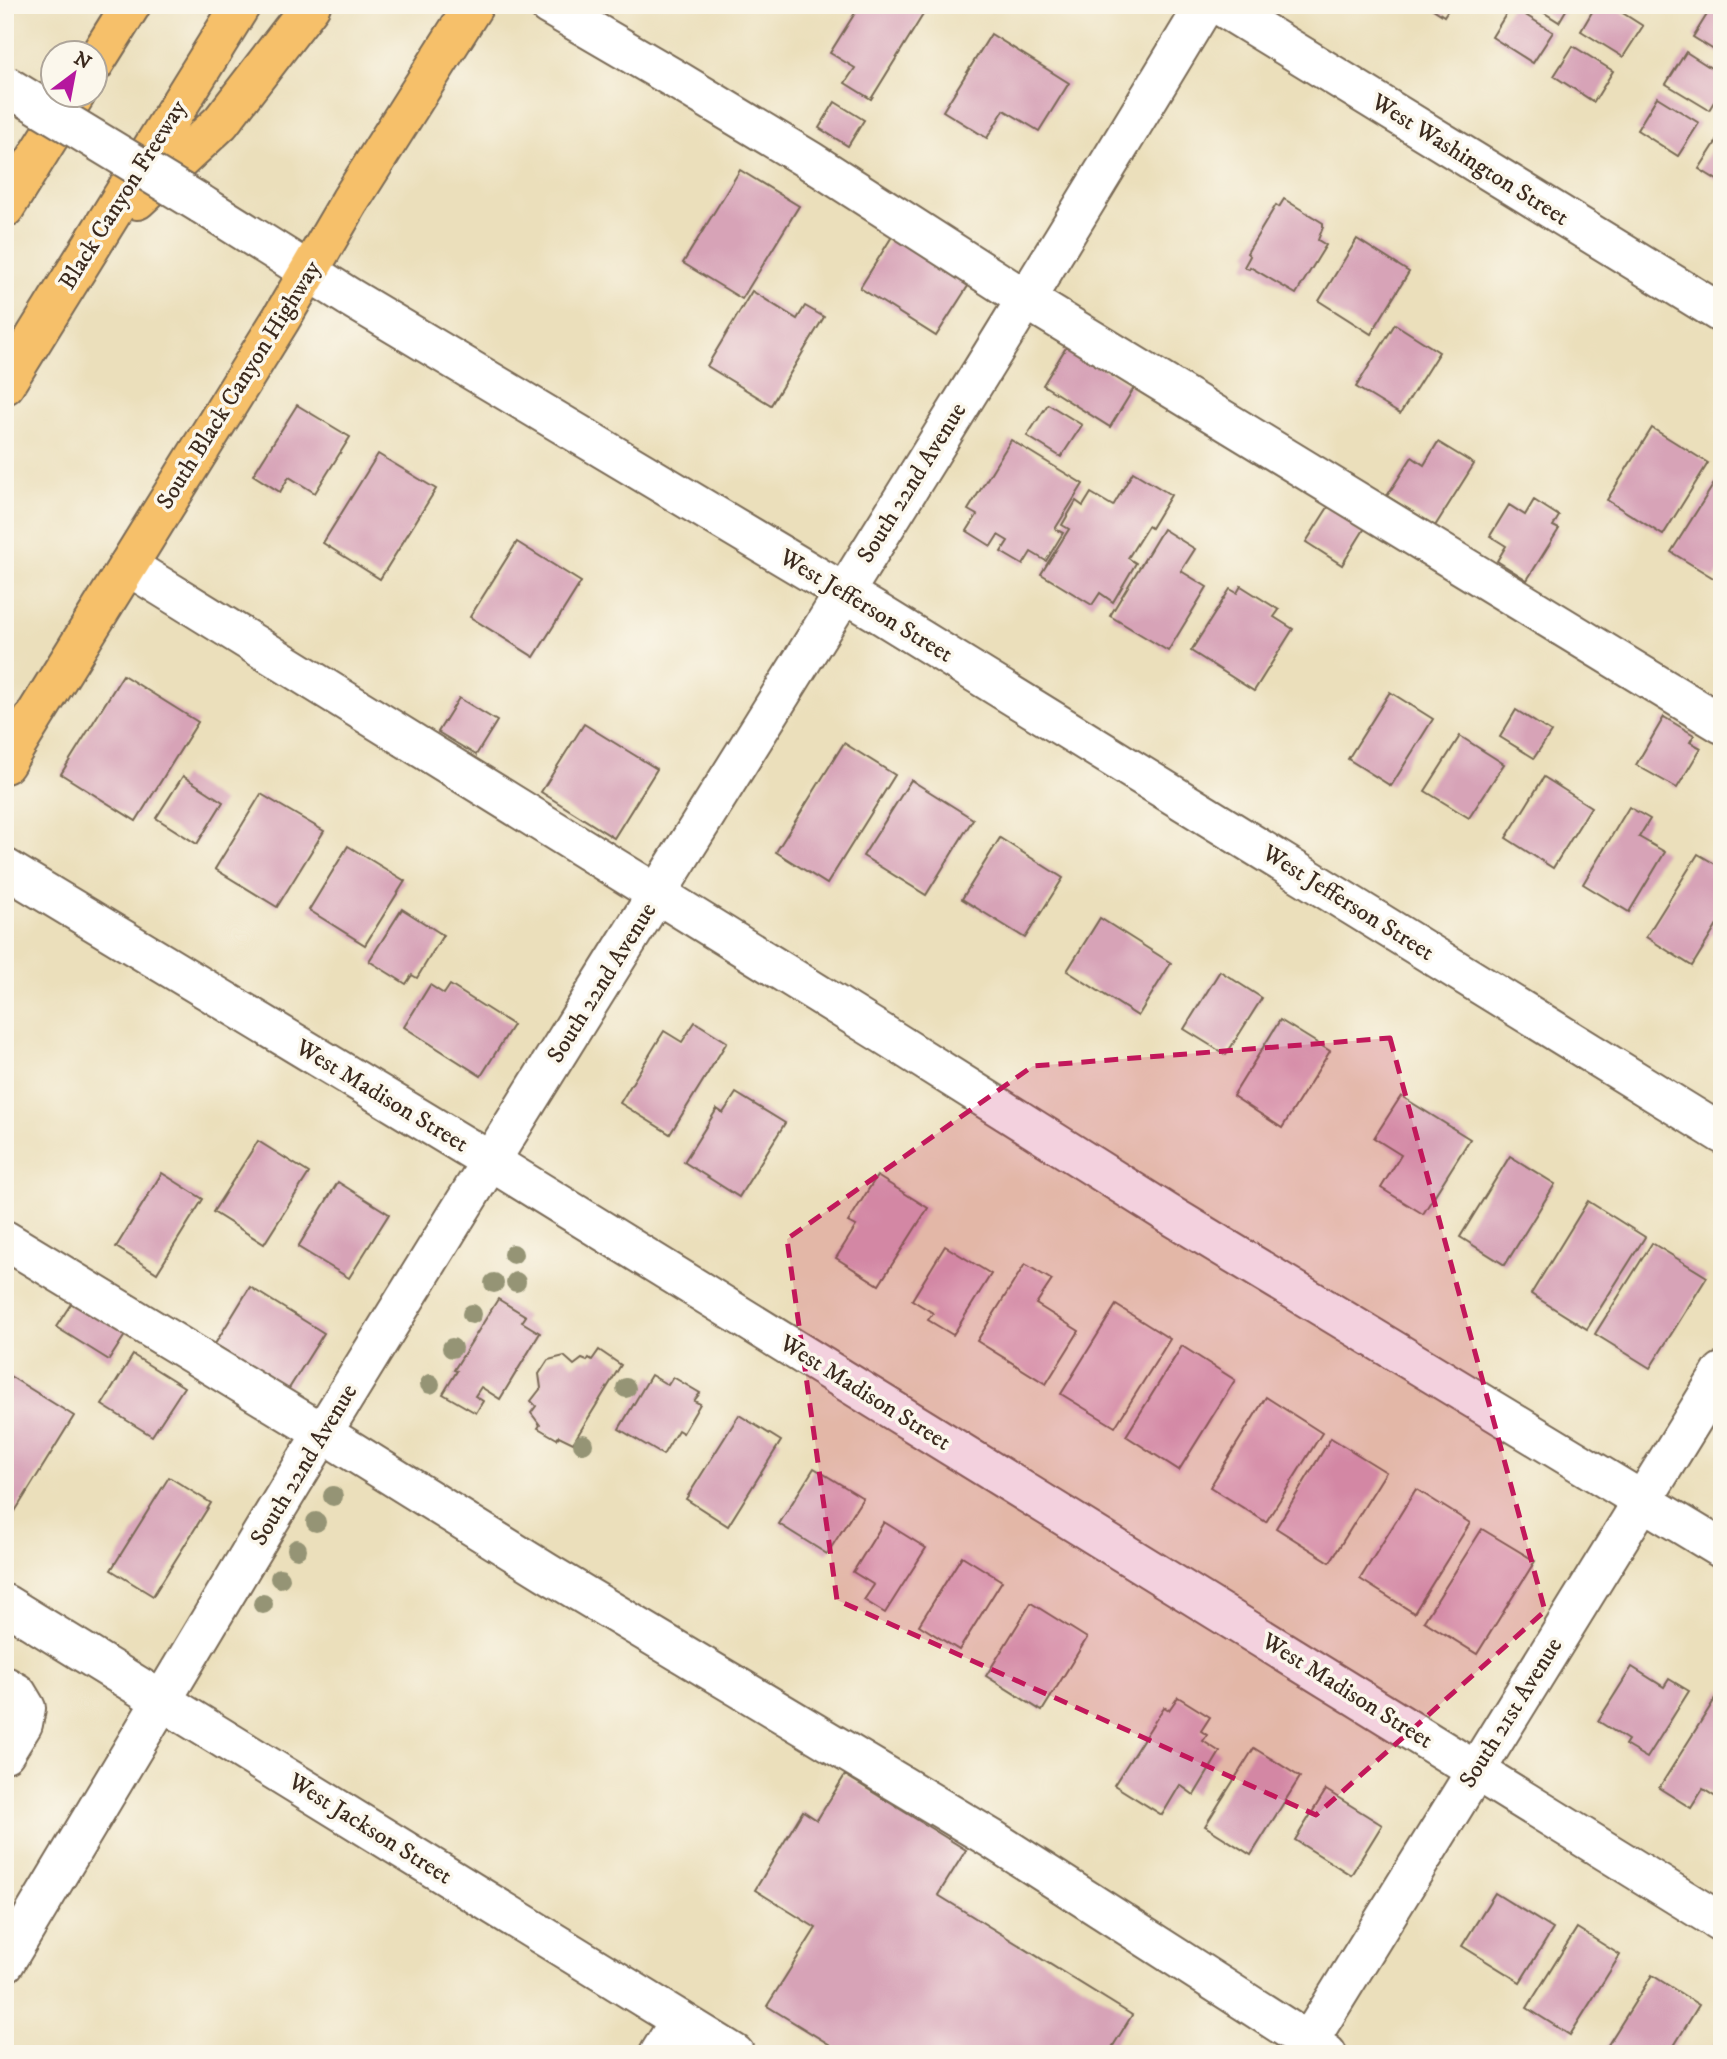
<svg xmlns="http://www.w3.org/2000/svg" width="1727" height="2059" viewBox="0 0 1727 2059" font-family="'IM FELL DW Pica',serif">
	<rect width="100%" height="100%" fill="#fbf7ec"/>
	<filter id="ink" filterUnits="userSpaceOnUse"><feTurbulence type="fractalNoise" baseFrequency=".0143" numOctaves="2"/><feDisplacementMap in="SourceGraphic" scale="14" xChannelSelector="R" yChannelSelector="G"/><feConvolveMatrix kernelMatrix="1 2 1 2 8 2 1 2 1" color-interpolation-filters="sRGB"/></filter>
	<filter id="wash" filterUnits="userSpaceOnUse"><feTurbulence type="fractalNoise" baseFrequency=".00686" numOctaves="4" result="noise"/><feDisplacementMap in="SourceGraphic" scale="28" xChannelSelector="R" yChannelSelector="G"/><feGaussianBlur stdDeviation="1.57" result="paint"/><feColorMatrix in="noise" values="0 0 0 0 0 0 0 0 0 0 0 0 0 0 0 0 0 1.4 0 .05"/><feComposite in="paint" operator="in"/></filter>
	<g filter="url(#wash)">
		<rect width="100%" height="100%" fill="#ebdfbb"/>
		<g id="blocks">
			<g fill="#d7a3b7">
				<polygon points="860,5 929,5 871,99 845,83 855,68 830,53"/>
				<polygon points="1427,5 1451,5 1444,16"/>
				<polygon points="1532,5 1569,5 1559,22"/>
				<polygon points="1596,5 1610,5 1643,26 1623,57 1581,31"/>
				<polygon points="1713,5 1722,9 1722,55 1693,37"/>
				<polygon points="1511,6 1553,32 1533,63 1492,37"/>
				<polygon points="991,34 1069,83 1039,131 1004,110 987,138 943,111"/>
				<polygon points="1573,46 1613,71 1594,102 1554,76"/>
				<polygon points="1686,52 1722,75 1722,89 1709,110 1666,84"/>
				<polygon points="1657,97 1699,123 1678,156 1637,130"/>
				<polygon points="835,102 864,120 848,146 819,128"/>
				<polygon points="1720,136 1722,138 1722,183 1699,169"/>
				<polygon points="740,170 799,206 742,299 683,263"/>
				<polygon points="1284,199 1323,223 1323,227 1318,240 1326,245 1296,294 1250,267 1249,269 1244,267 1250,256 1247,253 1276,205 1279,207"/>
				<polygon points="893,235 970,283 936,336 860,288"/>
				<polygon points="1357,239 1409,272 1371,334 1319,301"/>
				<polygon points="752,291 797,319 805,306 824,317 771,405 707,366"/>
				<polygon points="1395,324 1439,352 1400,414 1356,387"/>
				<polygon points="1067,346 1134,388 1110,427 1043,385"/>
				<polygon points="1048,404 1082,425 1061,457 1027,436"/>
				<polygon points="297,405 350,437 315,493 289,477 280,492 253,475"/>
				<polygon points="1652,428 1708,463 1663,535 1607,500"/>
				<polygon points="1011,440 1083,484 1055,529 1063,533 1046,561 1031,552 1023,565 1001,552 1008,541 998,535 991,546 967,531 977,515 968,510"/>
				<polygon points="1438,442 1474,464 1435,526 1387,496 1412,457 1424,465"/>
				<polygon points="378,454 436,489 380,579 323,543"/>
				<polygon points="1722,471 1722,568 1715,579 1671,552"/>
				<polygon points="1133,472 1171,495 1151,528 1148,526 1128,558 1136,563 1113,602 1100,593 1092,605 1041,574 1069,529 1062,525 1076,501 1083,506 1091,493 1113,506"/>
				<polygon points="1534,500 1559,516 1553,526 1559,529 1527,580 1497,561 1506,546 1490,536 1509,505 1525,515"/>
				<polygon points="1332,501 1368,523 1342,565 1306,542"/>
				<polygon points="1163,529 1195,549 1181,571 1207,587 1168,651 1110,616"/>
				<polygon points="517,542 581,582 534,657 470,617"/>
				<polygon points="1241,586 1279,610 1274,617 1293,629 1254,691 1191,651 1230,589 1237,593"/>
				<polygon points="123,675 198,722 136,821 61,774"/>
				<polygon points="1390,692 1433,719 1391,786 1348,759"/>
				<polygon points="459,698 497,721 476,755 438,732"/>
				<polygon points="1516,710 1551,732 1534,758 1500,737"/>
				<polygon points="1664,717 1694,735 1690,742 1701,748 1677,788 1636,765"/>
				<polygon points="584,724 657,769 614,838 541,792"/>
				<polygon points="1460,736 1504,764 1469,818 1425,791"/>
				<polygon points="844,743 895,775 827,884 776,852"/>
				<polygon points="183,776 223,802 197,844 156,818"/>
				<polygon points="1544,777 1591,807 1553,868 1506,838"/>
				<polygon points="911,780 973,819 926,895 863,856"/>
				<polygon points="261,794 324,831 277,907 215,869"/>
				<polygon points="1629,807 1650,819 1639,837 1665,852 1629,912 1583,884"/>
				<polygon points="1000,838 1063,878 1025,938 962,899"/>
				<polygon points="348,846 405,881 365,945 309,910"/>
				<polygon points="1698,854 1722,868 1722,917 1692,966 1646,937"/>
				<polygon points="402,909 443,935 417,978 412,975 406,984 369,961"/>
				<polygon points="1100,918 1171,963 1138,1016 1067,971"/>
				<polygon points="1220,971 1262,998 1226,1055 1184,1029"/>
				<polygon points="430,985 444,994 450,985 513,1025 481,1076 404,1027"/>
				<polygon points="1280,1020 1330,1051 1282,1128 1233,1096"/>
				<polygon points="695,1022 727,1042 670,1134 620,1103 664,1031 682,1042"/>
				<polygon points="736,1093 785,1123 739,1197 684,1162 717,1109 723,1113"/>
				<polygon points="1401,1096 1470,1139 1423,1214 1381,1188 1401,1155 1374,1138"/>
				<polygon points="258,1141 309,1173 264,1244 213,1212"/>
				<polygon points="1510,1156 1555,1184 1505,1265 1460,1237"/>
				<polygon points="162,1173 203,1199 157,1273 116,1247"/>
				<polygon points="877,1176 928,1208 879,1285 836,1258 856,1226 848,1222"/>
				<polygon points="338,1182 389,1214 349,1278 298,1247"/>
				<polygon points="1588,1201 1645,1237 1587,1329 1531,1294"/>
				<polygon points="1652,1243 1707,1277 1650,1368 1595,1334"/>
				<polygon points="945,1246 991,1274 953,1335 928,1320 933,1313 912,1300"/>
				<polygon points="1025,1264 1052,1280 1036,1304 1079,1331 1046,1384 977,1341"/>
				<polygon points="250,1287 324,1333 288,1390 215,1344"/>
				<polygon points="74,1299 127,1332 109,1360 56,1327"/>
				<polygon points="498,1299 526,1316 522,1322 540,1333 500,1399 481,1387 475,1396 483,1401 476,1413 443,1394 457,1371 454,1370"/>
				<polygon points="1116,1305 1170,1339 1115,1427 1061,1394"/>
				<polygon points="1182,1346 1235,1380 1179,1470 1126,1436"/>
				<polygon points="599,1350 621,1365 573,1443 559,1436 557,1439 538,1428 540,1425 531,1413 536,1406 531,1401 541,1388 539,1374 548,1360 564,1356 574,1365 582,1359 587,1361 589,1358 592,1360"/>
				<polygon points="133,1355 184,1387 152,1436 102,1405"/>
				<polygon points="5,1373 74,1416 14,1513 5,1508"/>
				<polygon points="651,1375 668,1385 673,1377 700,1393 694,1401 700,1404 683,1433 678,1430 663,1455 619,1429"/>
				<polygon points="1266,1397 1322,1433 1266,1522 1210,1487"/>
				<polygon points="739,1415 781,1441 728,1526 686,1499"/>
				<polygon points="1331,1438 1386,1472 1330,1562 1276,1528"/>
				<polygon points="814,1468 863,1498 827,1554 779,1524"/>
				<polygon points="169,1477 211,1503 153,1596 111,1570"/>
				<polygon points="1416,1489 1470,1523 1414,1613 1360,1579"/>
				<polygon points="884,1522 926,1548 885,1613 864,1600 874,1585 853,1572"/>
				<polygon points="1482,1529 1535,1561 1477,1654 1424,1621"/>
				<polygon points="962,1556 1002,1581 959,1650 919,1625"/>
				<polygon points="1031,1603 1087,1638 1042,1711 986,1676"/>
				<polygon points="1632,1667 1664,1687 1669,1679 1689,1691 1647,1758 1625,1745 1628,1740 1598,1721"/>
				<polygon points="1722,1688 1722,1801 1703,1789 1691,1808 1659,1788"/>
				<polygon points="1178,1697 1210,1717 1201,1731 1207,1735 1203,1741 1220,1752 1194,1795 1180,1785 1162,1815 1114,1785 1164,1707 1169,1710"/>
				<polygon points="1254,1748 1300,1777 1251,1855 1205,1826"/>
				<polygon points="845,1775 966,1850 938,1895 1132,2015 1108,2054 845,2054 767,2006 816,1928 755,1890 803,1811 817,1820"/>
				<polygon points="1326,1790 1382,1825 1351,1875 1295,1840"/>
				<polygon points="1495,1893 1553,1929 1520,1982 1462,1946"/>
				<polygon points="1577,1928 1620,1955 1570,2035 1527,2008"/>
				<polygon points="1652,1975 1699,2005 1669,2054 1615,2054 1606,2048"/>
				<polygon points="1722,2031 1722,2054 1708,2054"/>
			</g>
		</g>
	</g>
	<g filter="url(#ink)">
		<use href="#blocks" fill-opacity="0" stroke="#796955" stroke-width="2"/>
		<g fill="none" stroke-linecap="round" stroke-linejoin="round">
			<g stroke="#796955" stroke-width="42">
				<g id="minor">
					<polyline points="548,5 680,82 809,160 1027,300 1722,724"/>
					<polyline points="1219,5 1722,314"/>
					<polyline points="201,204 349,297 880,614 1722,1134"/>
					<polyline points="128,566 883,1034 1167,1213 1722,1549"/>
					<polyline points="5,868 490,1161 1722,1923"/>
					<polyline points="5,1240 323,1433 546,1572 992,1839 1327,2054"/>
					<polyline points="5,1604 735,2054"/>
					<polyline points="5,1686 17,1693 26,1708 23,1724 5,1753"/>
					<path d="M5,1963C113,1785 217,1606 325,1429C617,953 917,483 1205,5"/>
					<polyline points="659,2054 680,2020"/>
					<polyline points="1301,2054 1722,1372"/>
				</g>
			</g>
			<g stroke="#796955" stroke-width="42">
				<polyline id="major" points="5,764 281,319 350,201 474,5"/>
			</g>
			<g stroke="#796955" stroke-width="42">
				<g id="highway">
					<polyline points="94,64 131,5"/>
					<polyline points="137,200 221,122 311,5"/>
					<polyline points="5,208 76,94"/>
					<polyline points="5,385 241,5"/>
				</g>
			</g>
			<use href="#minor" stroke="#fff" stroke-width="38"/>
			<use href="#major" stroke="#f6c06b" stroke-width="38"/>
			<use href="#highway" stroke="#f6c06b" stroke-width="38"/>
			<g stroke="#796955" stroke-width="42" stroke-linecap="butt">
				<polyline id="minor-bridge" points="5,85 201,204"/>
			</g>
			<use href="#minor-bridge" stroke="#fff" stroke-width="38"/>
		</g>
		<g fill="#959475">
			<circle cx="513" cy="1254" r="10"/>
			<circle cx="516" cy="1282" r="10"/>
			<circle cx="494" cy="1283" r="10"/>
			<circle cx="472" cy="1314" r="10"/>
			<circle cx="452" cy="1348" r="10"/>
			<circle cx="430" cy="1384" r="10"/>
			<circle cx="626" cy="1388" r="10"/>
			<circle cx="583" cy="1444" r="10"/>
			<circle cx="333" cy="1496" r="10"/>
			<circle cx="316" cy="1522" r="10"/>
			<circle cx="297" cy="1549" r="10"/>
			<circle cx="280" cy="1578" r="10"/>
			<circle cx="263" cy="1604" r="10"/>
		</g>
	</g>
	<path fill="#c2185b" fill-opacity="0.2" stroke="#c2185b" stroke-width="5" stroke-dasharray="14 9" stroke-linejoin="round" d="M1390,1038L1545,1611L1316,1815L837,1600L787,1239L1033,1066Z"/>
	<g text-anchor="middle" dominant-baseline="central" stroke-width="7" stroke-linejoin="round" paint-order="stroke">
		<g font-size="24" fill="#3b2a1e" stroke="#fbf7ec">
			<text transform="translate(1470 160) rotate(32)">West Washington Street</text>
			<text transform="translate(123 195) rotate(-58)">Black Canyon Freeway</text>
			<text transform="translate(239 385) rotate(-58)">South Black Canyon Highway</text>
			<text transform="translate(912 483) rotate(-58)">South 22nd Avenue</text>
			<text transform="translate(866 606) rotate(31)">West Jefferson Street</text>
			<text transform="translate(1348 903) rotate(32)">West Jefferson Street</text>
			<text transform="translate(602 983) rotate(-58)">South 22nd Avenue</text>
			<text transform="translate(382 1096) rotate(31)">West Madison Street</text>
			<text transform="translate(865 1393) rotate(32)">West Madison Street</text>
			<text transform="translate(304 1465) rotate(-59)">South 22nd Avenue</text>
			<text transform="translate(1347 1691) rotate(32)">West Madison Street</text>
			<text transform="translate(1511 1713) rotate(-58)">South 21st Avenue</text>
			<text transform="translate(370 1829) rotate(32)">West Jackson Street</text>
		</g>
	</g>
	<rect width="1727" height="2059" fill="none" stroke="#fbf7ec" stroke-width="28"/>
	<g transform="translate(74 74) rotate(32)"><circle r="33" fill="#fbf7ec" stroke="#aea59a" stroke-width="2"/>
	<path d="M0-5L12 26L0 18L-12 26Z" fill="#b5179e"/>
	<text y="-10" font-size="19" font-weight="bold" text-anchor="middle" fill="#3b2a1e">N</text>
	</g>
</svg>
